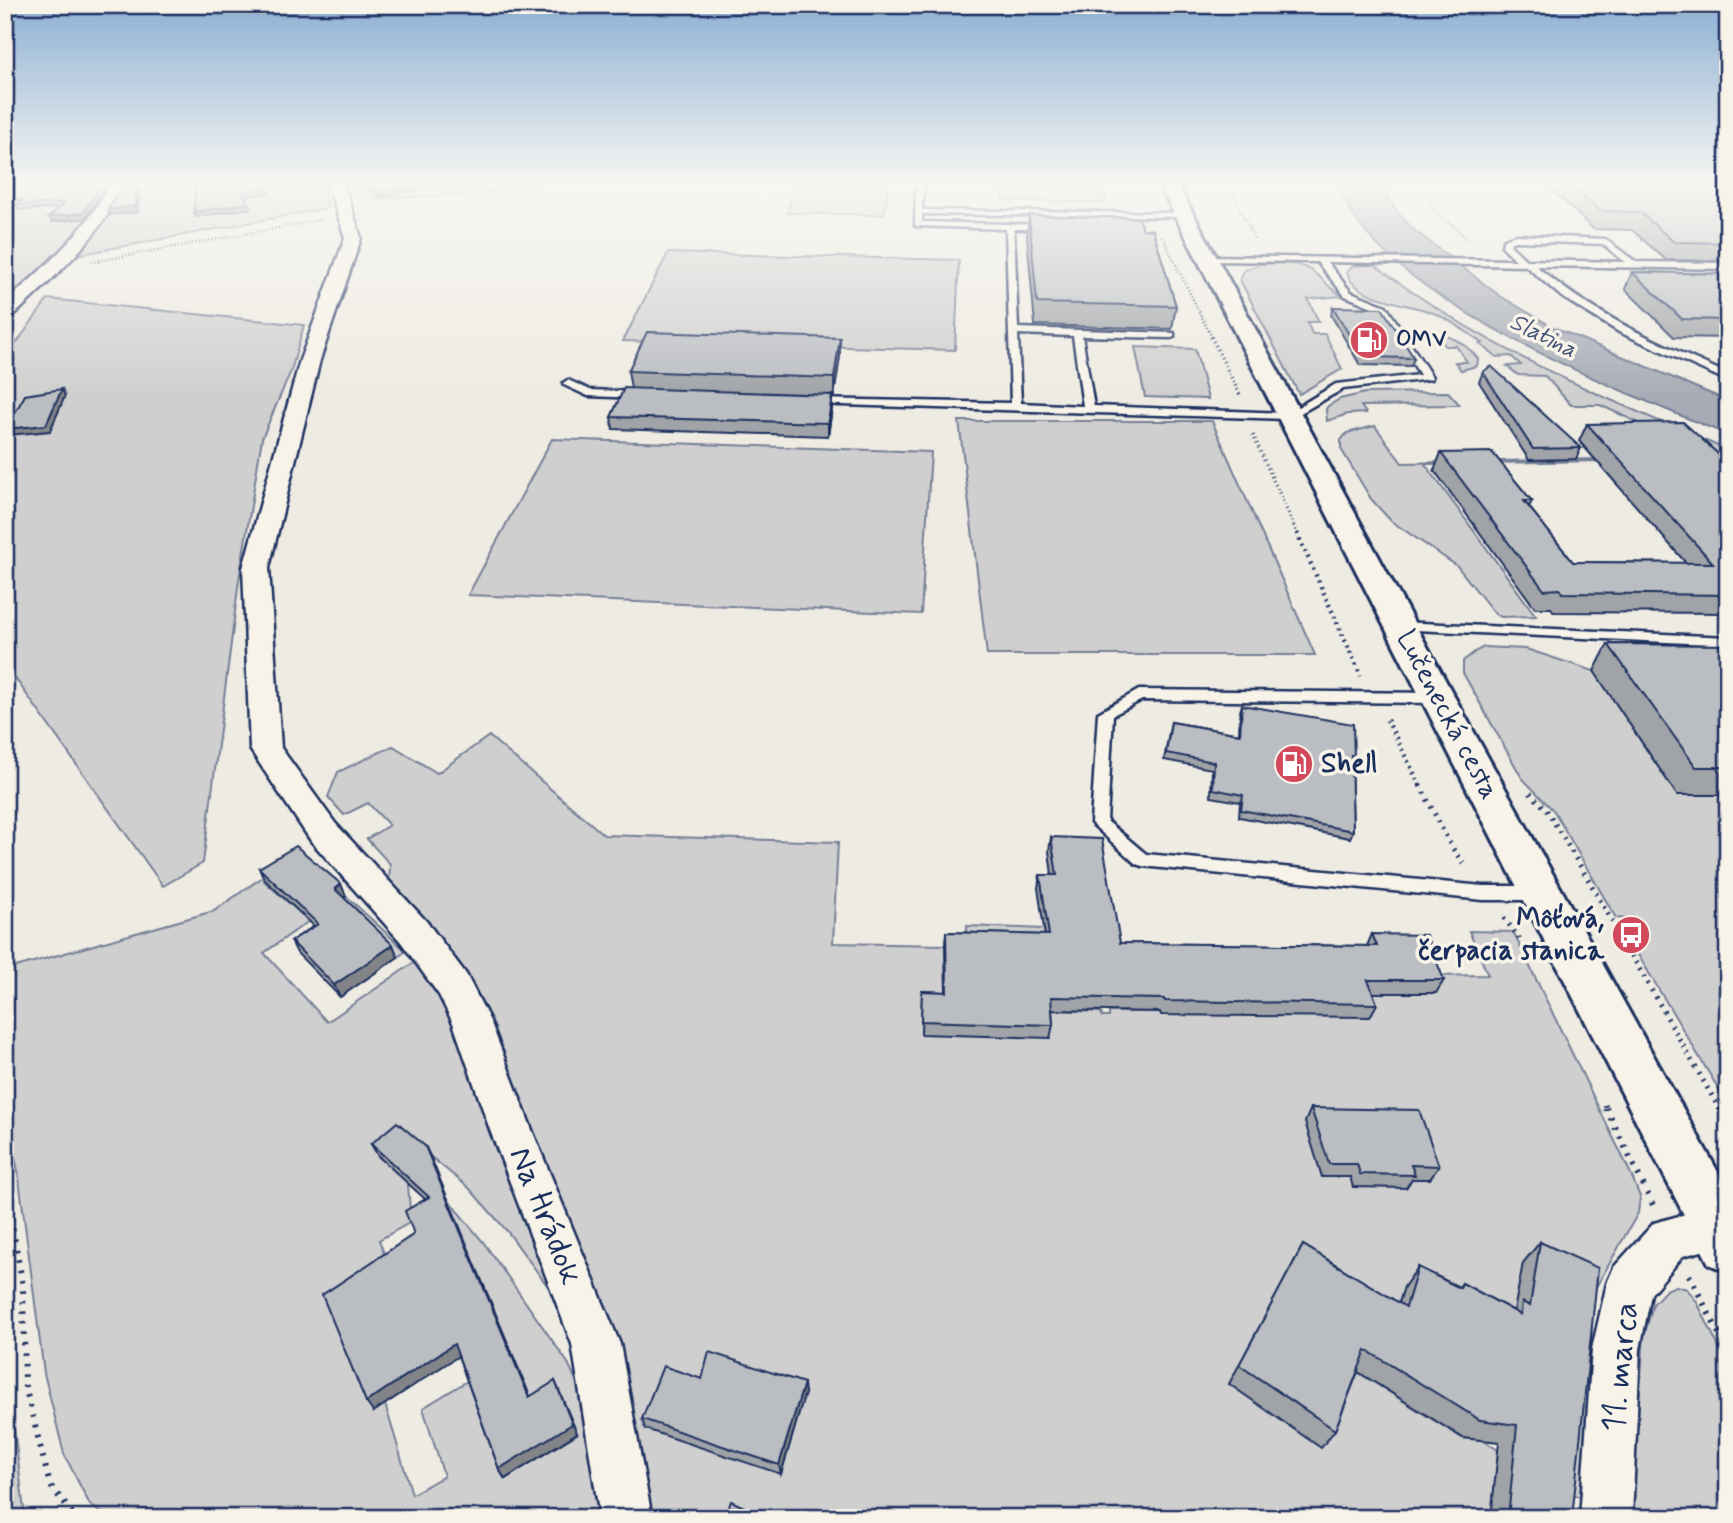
<svg xmlns="http://www.w3.org/2000/svg" width="1733" height="1523" viewBox="0 0 1733 1523" font-family="Mynerve,sans-serif">
	<rect width="100%" height="100%" fill="#eeebe2"/>
	<filter id="ink" filterUnits="userSpaceOnUse"><feTurbulence type="fractalNoise" baseFrequency=".0143" numOctaves="2"/><feDisplacementMap in="SourceGraphic" scale="14" xChannelSelector="R" yChannelSelector="G"/><feConvolveMatrix kernelMatrix="1 2 1 2 8 2 1 2 1" color-interpolation-filters="sRGB"/></filter>
	<g filter="url(#ink)">
		<g fill="#cfcfcf" stroke="#757f96" stroke-width="2">
			<polygon points="5,184 323,184 328,208 55,259 5,308"/>
			<polygon points="352,184 548,184 508,192 373,199 368,189 355,188"/>
			<polygon points="796,184 889,184 884,215 787,213"/>
			<polygon points="1003,184 1102,184 1106,203 1003,200"/>
			<polygon points="668,253 959,260 955,350 623,341"/>
			<path d="M1261,264C1279,263 1302,261 1316,274C1326,282 1331,290 1343,296L1308,299L1319,322H1307L1312,334H1325L1342,369L1299,394L1240,280L1244,270Z"/>
			<path d="M1375,265C1482,347 1604,399 1728,450V462L1719,459L1425,464L1536,616L1501,617L1495,614L1457,566L1391,521L1371,499L1341,449V440L1347,433L1375,426L1402,463L1693,457L1674,439L1600,405H1571L1545,376L1518,375L1507,366L1521,365L1511,356L1497,357L1480,344L1483,343C1467,333 1449,318 1431,312C1409,304 1350,298 1347,271L1353,266Z"/>
			<polygon points="48,299 304,325 291,371 262,438 239,580 203,863 163,886 5,664 5,359"/>
			<path d="M1438,335C1453,335 1469,347 1478,359L1477,366L1461,370L1455,362H1467L1456,346H1445Z"/>
			<polygon points="1135,347 1195,349 1208,399 1145,397"/>
			<polygon points="1448,392 1460,405 1361,406 1366,413 1348,414 1327,421 1326,409 1328,406 1340,399 1365,393"/>
			<polygon points="959,421 1212,421 1315,655 987,655"/>
			<polygon points="552,439 931,452 921,614 468,595"/>
			<polygon points="1484,647 1526,649 1594,671 1677,795 1728,795 1728,1105 1634,948 1641,947 1627,919 1616,918 1554,811 1522,778 1463,673 1463,661 1476,651"/>
			<polygon points="489,736 604,835 838,842 833,943 945,945 946,976 967,946 967,926 1044,929 1055,1010 1101,1012 1102,1017 1109,1017 1109,1012 1160,1012 1162,1015 1361,988 1382,993 1436,993 1430,976 1488,975 1469,931 1513,932 1630,1172 1640,1197 1638,1213 1591,1296 1592,1353 1580,1497 1556,1487 1404,1287 1393,1323 1353,1369 1462,1438 1482,1440 1498,1450 1491,1518 648,1518 612,1351 389,884 390,864 367,839 389,825 368,803 344,815 328,797 338,772 393,746 437,773"/>
			<polygon points="297,853 302,857 264,881 309,921 346,896 406,951 398,957 355,915 324,935 309,921 264,953 327,1022 415,962 423,961 448,999 552,1292 507,1231 469,1188 404,1135 411,1222 379,1240 389,1267 385,1404 412,1494 444,1476 423,1408 469,1380 505,1478 577,1434 559,1392 534,1407 449,1201 484,1243 568,1363 588,1406 601,1518 109,1518 90,1505 64,1454 44,1373 18,1171 5,1116 5,970 214,911"/>
			<polygon points="1676,1286 1687,1289 1697,1302 1728,1366 1728,1518 1630,1518 1644,1337 1653,1304 1666,1290"/>
			<polygon points="5,1355 25,1518 5,1518"/>
		</g>
		<path fill="#a6abb5" stroke="#6e7992" stroke-width="2" d="M1339,184H1381L1397,212L1414,230L1500,296L1553,327L1728,401V435C1627,393 1369,296 1339,184Z"/>
		<g fill="none" stroke-linecap="round" stroke-linejoin="round">
			<g stroke="#1b2f5e" stroke-width="5">
				<g id="lane">
					<path d="M916,184H924L922,210L1188,213L1185,217L922,214V222L1050,225L1051,227L1047,229H1014L1018,328L1174,333V337L1171,338L1082,336L1094,406L1288,413L1336,384L1420,375L1380,310L1345,296L1317,262L1208,261L1204,258L1205,256L1516,260L1502,246L1504,239L1516,235L1605,239L1636,262L1728,263V269L1536,266C1596,317 1657,342 1728,374V381L1619,332L1562,297L1526,266L1327,262L1351,292L1386,306L1432,377L1431,379L1343,389L1290,419L809,404L808,402L813,399L1011,403L1006,229L915,226ZM1517,241L1603,244L1625,262L1526,260L1510,245L1511,242ZM1018,334L1073,336L1083,406L1021,403Z"/>
					<polygon points="568,380 590,390 640,392 645,395 640,398 588,396 564,385 563,383"/>
					<polygon points="1400,622 1728,637 1728,645 1395,629 1393,626"/>
					<polygon points="1139,690 1437,693 1444,698 1437,703 1142,700 1113,715 1107,821 1146,854 1483,886 1540,886 1546,888 1549,893 1546,898 1540,900 1483,900 1142,866 1136,864 1091,823 1098,713"/>
				</g>
			</g>
			<g stroke="#1b2f5e" stroke-width="5">
				<g id="street">
					<path d="M110,184H125C99,239 55,276 12,317L5,319V303C45,266 85,233 110,184Z"/>
					<polygon points="328,184 344,184 361,238 320,360 269,568 281,748 335,823 427,922 466,974 491,1023 532,1130 620,1344 652,1518 600,1518 572,1344 490,1130 453,1023 439,995 401,942 311,841 250,749 243,568 300,360 345,238"/>
					<polygon points="1728,1202 1728,1244 1683,1256 1651,1294 1640,1349 1632,1518 1580,1518 1592,1349 1607,1283 1614,1267 1654,1223"/>
				</g>
			</g>
			<g stroke="#1b2f5e" stroke-width="6">
				<polygon id="primary" points="1159,184 1177,184 1455,698 1728,1190 1728,1272 1709,1264"/>
			</g>
			<g stroke="#1b2f5e" stroke-width="2.5" stroke-dasharray="1 2.5" stroke-linecap="butt">
				<polyline points="1228,184 1255,241"/>
				<polyline points="1419,184 1435,211 1469,240"/>
				<polyline points="1162,236 1212,338"/>
				<polyline points="92,262 321,220"/>
			</g>
			<g stroke="#1b2f5e" stroke-width="3.5" stroke-dasharray="1 3.5" stroke-linecap="butt">
				<polyline points="1211,337 1240,395"/>
				<polyline points="1253,435 1298,535"/>
			</g>
			<g stroke="#1b2f5e" stroke-width="4.5" stroke-dasharray="2 4.5" stroke-linecap="butt">
				<polyline points="1297,533 1361,676"/>
				<polyline points="1387,720 1421,787"/>
			</g>
			<g stroke="#1b2f5e" stroke-width="5" stroke-dasharray="2 6" stroke-linecap="butt">
				<polyline points="1420,785 1451,846 1465,866"/>
				<polyline points="1530,793 1546,809 1588,879 1720,1110"/>
				<polyline points="1504,918 1522,942"/>
				<polyline points="1605,1105 1607,1110"/>
			</g>
			<g stroke="#1b2f5e" stroke-width="6" stroke-dasharray="2.5 8" stroke-linecap="butt">
				<polyline points="1606,1108 1653,1205"/>
				<polyline points="1719,1108 1728,1124"/>
				<polyline points="5,1187 23,1286 25,1386 50,1485 76,1518"/>
				<polyline points="1689,1275 1728,1351"/>
			</g>
			<use href="#lane" fill="#f7f3e8" fill-rule="evenodd"/>
			<use href="#street" fill="#f7f3e8" fill-rule="evenodd"/>
			<use href="#primary" fill="#f7f3e8" fill-rule="evenodd"/>
		</g>
		<g fill="#a0a3a7" stroke="#1b2f5e" stroke-width="2">
			<polygon points="5,184 108,184 85,218 52,222 59,208 19,210 17,205 5,205"/>
			<polygon points="365,184 444,184 381,197"/>
			<polygon points="1546,184 1728,184 1728,261 1666,260 1632,230 1593,229"/>
			<polygon points="1029,215 1176,306 1172,329 1035,325 1027,236"/>
			<polygon points="1632,272 1728,274 1728,338 1674,337 1625,289"/>
			<polygon points="1333,307 1414,358 1411,366 1360,365 1331,315"/>
			<polygon points="840,356 834,396 832,396 832,408 828,436 613,429 611,417 631,388 628,371"/>
			<polygon points="1483,372 1581,448 1576,459 1529,460 1479,382"/>
			<polygon points="1587,424 1728,463 1728,613 1554,612 1551,608 1535,608 1434,470 1441,453 1532,501 1529,507 1573,562 1686,563 1579,441"/>
			<polygon points="1608,644 1728,645 1728,795 1677,795 1594,671"/>
			<polygon points="1242,705 1354,756 1351,763 1353,831 1350,838 1239,817 1240,802 1211,797 1212,769 1164,760 1171,722 1239,734 1240,712"/>
			<polygon points="1051,837 1120,943 1367,946 1372,934 1444,980 1436,993 1373,993 1377,1004 1370,1017 1161,1015 1160,1012 1052,1010 1053,1025 1050,1038 921,1034 922,991 946,992 945,945 946,932 1045,935 1038,888 1040,875 1052,875 1049,851"/>
			<polygon points="259,868 346,896 344,898 398,957 340,997 297,953 291,941 314,926 265,880"/>
			<polygon points="1311,1108 1439,1166 1430,1179 1412,1179 1406,1188 1353,1187 1350,1177 1322,1177 1305,1122"/>
			<polygon points="371,1144 425,1146 530,1396 577,1433 505,1479 499,1469 458,1356 373,1412 414,1234 425,1199 378,1156"/>
			<polygon points="1540,1242 1572,1518 1491,1518 1499,1442 1463,1438 1358,1372 1335,1430 1321,1448 1229,1384 1303,1245 1399,1303 1404,1287 1418,1267 1459,1287 1462,1283 1514,1311 1523,1263"/>
			<polygon points="805,1393 781,1474 645,1429 642,1419"/>
		</g>
		<g fill="#828488" stroke="#1b2f5e" stroke-width="2">
			<polygon points="102,184 108,184 85,218 52,222 49,217"/>
			<polygon points="137,184 176,184 139,188 138,212 110,215 108,210"/>
			<polygon points="417,184 444,184 381,197 380,192"/>
			<polygon points="457,184 486,184 452,190 451,185"/>
			<polygon points="512,184 527,184 513,188"/>
			<polygon points="267,188 269,193 244,197 242,192"/>
			<polygon points="249,203 251,208 196,217 194,212"/>
			<polygon points="12,259 15,265 5,273 5,265"/>
			<polygon points="840,338 840,356 834,396 834,378"/>
			<polygon points="62,389 65,396 50,431 9,435 6,429"/>
			<polygon points="832,395 832,408 828,436 828,423"/>
			<polygon points="341,884 346,896 340,900 335,889"/>
			<polygon points="393,945 398,957 340,997 334,985"/>
			<polygon points="425,1146 431,1158 534,1407 529,1397"/>
			<polygon points="454,1344 460,1355 373,1412 366,1402"/>
			<polygon points="555,1381 577,1433 505,1479 499,1469"/>
			<polygon points="804,1383 805,1393 781,1474 779,1465"/>
		</g>
		<g fill="#babdc2" stroke="#1b2f5e" stroke-width="2">
			<polygon points="5,184 102,184 83,213 49,217 65,203 17,205 23,200 5,200"/>
			<polygon points="122,184 137,184 136,206 108,210"/>
			<polygon points="195,184 263,184 267,188 242,192 249,203 194,212"/>
			<polygon points="370,184 417,184 380,192"/>
			<polygon points="1570,184 1728,184 1728,243 1674,242 1640,212 1600,211"/>
			<polygon points="1029,215 1139,218 1143,229 1153,230 1176,306 1037,303"/>
			<polygon points="5,259 12,259 5,265"/>
			<polygon points="1632,272 1728,274 1728,320 1682,319"/>
			<polygon points="1333,307 1382,308 1414,358 1362,357"/>
			<polygon points="647,332 840,338 834,378 628,371"/>
			<polygon points="1491,366 1581,448 1533,449 1483,372"/>
			<polygon points="624,388 832,395 828,423 611,417"/>
			<polygon points="62,389 46,425 6,429 25,395"/>
			<polygon points="1683,422 1728,463 1728,595 1562,593 1560,589 1544,590 1441,453 1492,452 1532,501 1524,501 1573,562 1713,563 1587,424"/>
			<polygon points="1608,644 1728,645 1728,767 1696,767"/>
			<polygon points="1242,705 1353,724 1354,756 1351,755 1353,831 1241,810 1243,795 1213,789 1214,762 1166,753 1171,722 1240,734"/>
			<polygon points="1051,837 1102,839 1120,943 1377,946 1372,934 1426,935 1444,980 1368,980 1377,1004 1165,1001 1164,999 1051,997 1053,1025 921,1021 922,991 947,992 946,932 1049,935 1040,875 1057,875"/>
			<polygon points="296,846 341,884 335,889 393,945 334,985 291,941 318,924 259,868"/>
			<polygon points="1311,1108 1419,1110 1439,1166 1411,1165 1415,1175 1360,1174 1357,1164 1329,1164"/>
			<polygon points="397,1122 425,1146 529,1397 555,1381 572,1424 499,1469 454,1344 366,1402 322,1295 414,1234 405,1211 429,1197 371,1144"/>
			<polygon points="1540,1242 1598,1268 1572,1518 1508,1518 1517,1425 1480,1420 1366,1350 1335,1430 1239,1365 1303,1245 1406,1307 1418,1267 1460,1288 1462,1283 1521,1315 1522,1302 1530,1306"/>
			<polygon points="709,1352 804,1383 779,1465 642,1419 663,1366 702,1379"/>
			<polygon points="731,1501 768,1518 725,1518"/>
		</g>
	</g>
	<linearGradient id="sky" x2="0" y2="1"><stop stop-color="#8db0d4"/><stop offset="0.46" stop-color="#f7f6f2"/><stop offset="1" stop-color="#f7f6f2" stop-opacity="0"/></linearGradient>
	<rect width="1733" height="398" fill="url(#sky)"/>
	<defs>
		<g id="fuel-disc" transform="scale(2.0125)"><circle r="9.5" fill="#d1495b" stroke="#f7f3e8"/><path d="M-5.5-6h7V0h2V4h1.3V-2.5L3-4.5l.8-.8L6-3V5H2.5V1h-1V6h-7ZM-4.2-4.7v3.2H.2V-4.7Z" fill="#fff"/></g>
		<g id="bus-disc" transform="scale(2.0125)"><circle r="9.5" fill="#d1495b" stroke="#f7f3e8"/><path d="M-5-6H5V4H4V6H2V4H-2V6H-4V4H-5ZM-3.5-4V0h7V-4ZM-3.5 1.2v1.5H-2V1.2ZM2 1.2v1.5H3.5V1.2Z" fill="#fff"/></g>
	</defs>
	<g fill-rule="evenodd">
		<use href="#fuel-disc" x="1369" y="340"/>
		<use href="#fuel-disc" x="1294" y="764"/>
		<use href="#bus-disc" x="1631" y="935"/>
	</g>
	<g text-anchor="middle" dominant-baseline="central" stroke-width="7" stroke-linejoin="round" paint-order="stroke">
		<g font-size="23" font-weight="bold" fill="#1b2f5e" stroke="#f7f3e8" text-anchor="start">
			<text x="1396" y="340">OMV</text>
		</g>
		<g font-size="24" font-style="italic" fill="#455478" stroke="#f7f3e8">
			<text transform="translate(1543 336) rotate(26)">Slatina</text>
		</g>
		<g font-size="28" fill="#1b2f5e" stroke="#f7f3e8">
			<text transform="translate(1447 715) rotate(62)">Lučenecká cesta</text>
		</g>
		<g font-size="28" font-weight="bold" fill="#1b2f5e" stroke="#f7f3e8" text-anchor="start">
			<text x="1321" y="764">Shell</text>
			<text x="1604" y="919" text-anchor="end">Môťová,<tspan x="1604" dy="32">čerpacia stanica</tspan></text>
		</g>
		<g font-size="33" fill="#1b2f5e" stroke="#f7f3e8">
			<text transform="translate(545 1216) rotate(68)">Na Hrádok</text>
			<text transform="translate(1621 1367) rotate(-84)">11. marca</text>
		</g>
	</g>
	<rect width="1733" height="1523" fill="none" stroke="#f7f3e8" stroke-width="28"/>
	<rect x="14" y="14" width="1705" height="1495" fill="none" stroke="#1b2f5e" stroke-width="2.5" filter="url(#ink)"/>
</svg>
